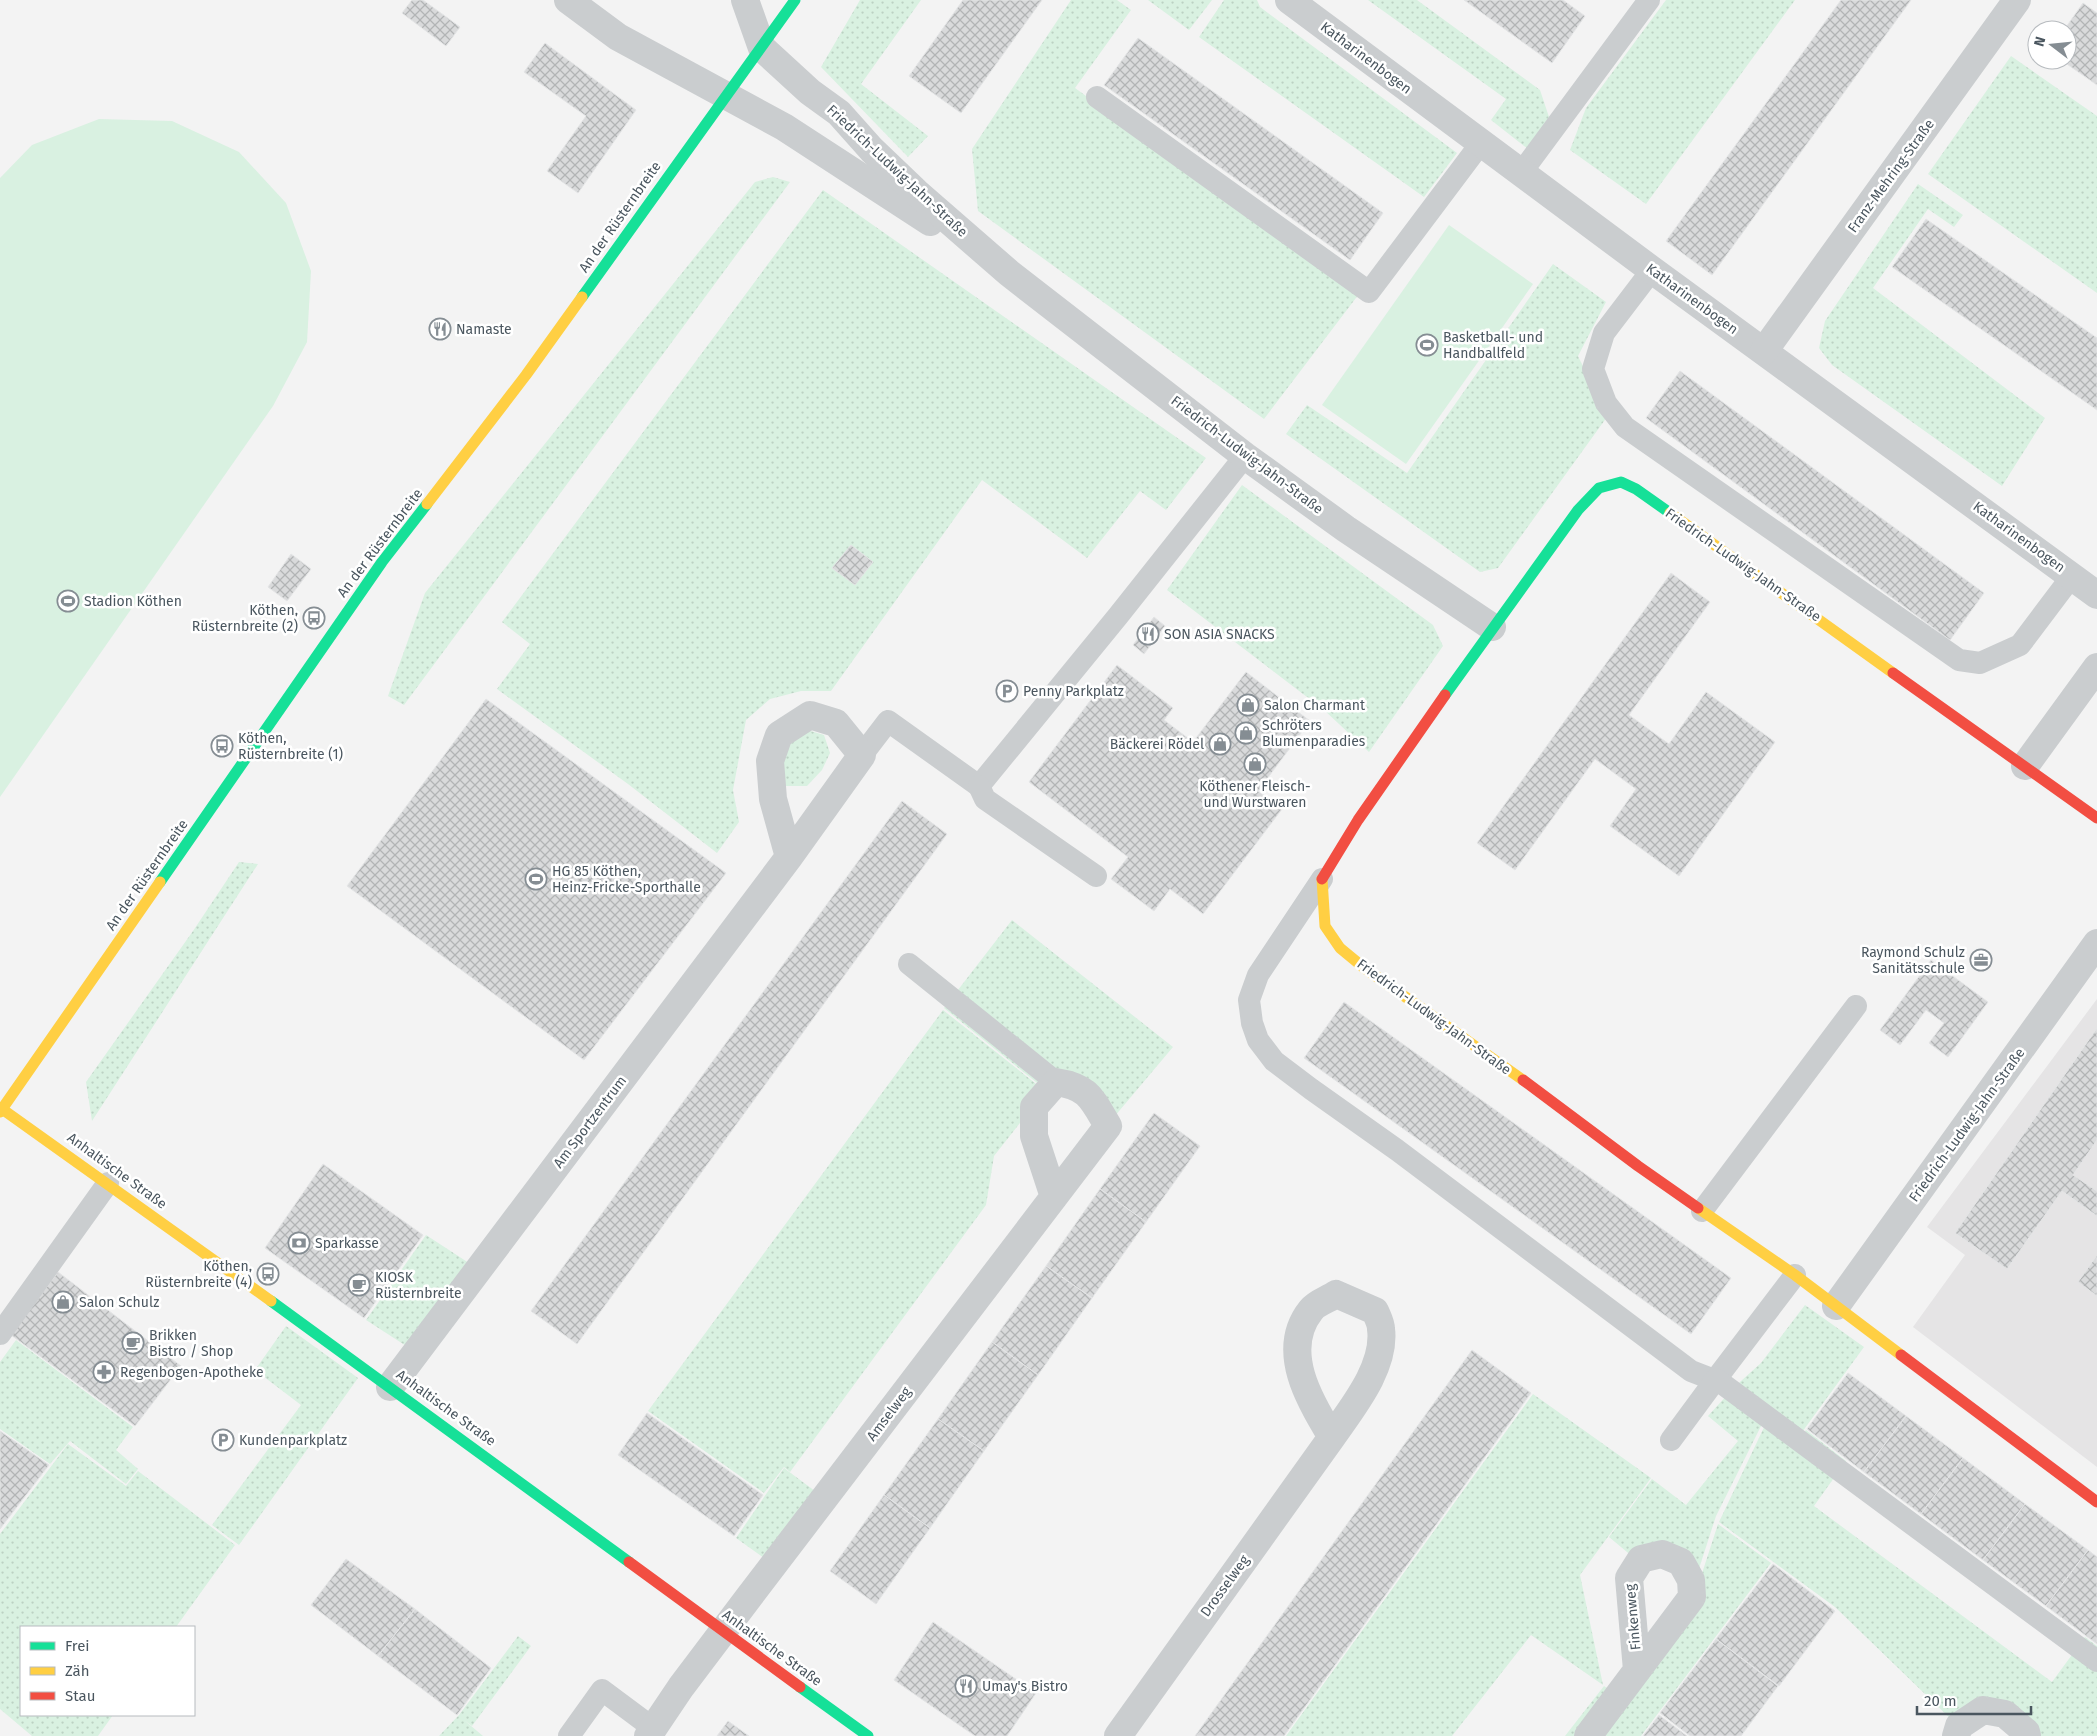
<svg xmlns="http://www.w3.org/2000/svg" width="2097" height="1736" viewBox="0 0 2097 1736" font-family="'Fira Sans',sans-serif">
	<defs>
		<pattern id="grass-dots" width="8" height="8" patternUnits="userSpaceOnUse" patternTransform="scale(1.25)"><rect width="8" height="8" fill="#d9f1e1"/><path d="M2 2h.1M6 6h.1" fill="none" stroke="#bcd1c3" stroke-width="1.8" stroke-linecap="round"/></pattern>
		<pattern id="building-cross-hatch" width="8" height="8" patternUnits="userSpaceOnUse" patternTransform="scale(1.25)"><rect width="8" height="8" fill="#d9dadb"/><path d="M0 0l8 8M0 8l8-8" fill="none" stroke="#b2b4b5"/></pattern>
	</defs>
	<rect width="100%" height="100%" fill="#f3f3f3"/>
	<polygon fill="#e5e4e5" points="2097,999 2097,1467 1913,1327 1965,1255 1927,1227"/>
	<g fill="url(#grass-dots)">
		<polygon points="860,0 921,0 861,84 928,136 908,157 821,67"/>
		<polygon points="1071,0 1117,0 1131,10 1075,88 1359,294 1264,419 978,211 972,149"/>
		<polygon points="1148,0 1212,0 1189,30"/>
		<polygon points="1224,0 1257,0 1260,7 1457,153 1424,197 1199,37"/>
		<polygon points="1368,0 1417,0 1540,90 1549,117 1528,149 1491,120 1506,99"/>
		<polygon points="1666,0 1795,0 1646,204 1570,150 1586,108"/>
		<polygon points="2011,56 2097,116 2097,293 1928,174"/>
		<polygon points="773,177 790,182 404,705 388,696 425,593 755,182"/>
		<polygon points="1918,184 1963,215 1954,227 1928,209 1873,288 2045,418 2002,486 1832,365 1819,348 1825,321"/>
		<polygon points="823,190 1206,458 1166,510 1140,491 1087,558 982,480 831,691 801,691 770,699 746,720 733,790 739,822 717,853 628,784 497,689 530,644 502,622"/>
		<polygon points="1553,264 1606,302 1578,356 1607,417 1498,568 1480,572 1286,434 1307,405 1407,473"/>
		<polygon points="1242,485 1433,625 1443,646 1369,752 1324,710 1167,590"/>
		<polygon points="804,729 824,735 830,753 822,770 807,786 785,786 780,761 787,739"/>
		<polygon points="239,862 258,864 92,1121 86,1082 193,931"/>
		<polygon points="1012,920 1173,1047 1109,1123 1091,1093 1046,1090 944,1008"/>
		<polygon points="943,1010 1045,1091 994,1156 986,1205 790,1472 784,1467 764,1493 648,1411"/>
		<polygon points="426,1235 475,1267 414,1351 366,1320"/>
		<polygon points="1805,1305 1864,1347 1797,1439 1731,1390 1761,1363"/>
		<polygon points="286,1326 358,1378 239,1545 212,1525 301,1405 255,1370"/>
		<polygon points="16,1340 133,1427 116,1450 138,1469 126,1484 70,1441 50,1464 0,1429 0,1362"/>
		<polygon points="1729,1393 1765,1418 1716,1516 1696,1578 1633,1557 1609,1537 1652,1479 1686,1505 1738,1441 1708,1416"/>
		<polygon points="1533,1394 1651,1478 1580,1575 1603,1685 1531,1635 1452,1736 1286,1736"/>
		<polygon points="1767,1421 1797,1443 1806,1430 1846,1461 1814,1506 2052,1682 2085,1637 2097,1646 2097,1736 2032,1736 2004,1708 1956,1724 1835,1607 1719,1522"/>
		<polygon points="68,1444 126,1486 138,1471 235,1545 176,1627 21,1627 21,1715 113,1715 98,1736 32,1736 0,1709 0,1534"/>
		<polygon points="784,1468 831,1503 782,1571 736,1538"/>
		<polygon points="1718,1524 1771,1563 1641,1736 1590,1736 1694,1598"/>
		<polygon points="518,1636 531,1646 472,1726 464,1720 483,1736 439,1736 459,1715"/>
		<polygon points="1604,1686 1617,1695 1586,1736 1565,1736"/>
	</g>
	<g fill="#d9f1e1">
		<polygon points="99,119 172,121 239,152 286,203 311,271 307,342 273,406 0,797 0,178 32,145"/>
		<polygon points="1449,225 1533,284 1406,464 1322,405"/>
	</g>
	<g fill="url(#building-cross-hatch)" stroke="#e4e5e6">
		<polygon points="412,0 423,0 460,27 446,46 402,13"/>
		<polygon points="963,0 1042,0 961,113 909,76"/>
		<polygon points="1464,0 1563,0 1585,16 1552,63"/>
		<polygon points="1841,0 1911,0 1712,275 1666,241"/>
		<polygon points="2083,3 2097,13 2097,85 2061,60 2067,60 2067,30 2064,30"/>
		<polygon points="1138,38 1383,213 1350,260 1104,85"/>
		<polygon points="545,43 636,110 578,193 547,171 586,116 524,72"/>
		<polygon points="1926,219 2097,338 2097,410 1892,267"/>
		<polygon points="1680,371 1984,593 1950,640 1646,418"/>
		<polygon points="851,545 873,562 855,585 832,568"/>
		<polygon points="291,554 311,569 287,601 268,587"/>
		<polygon points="1671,573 1710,602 1629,715 1669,744 1706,692 1775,742 1679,876 1610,826 1636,789 1595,759 1515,870 1477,843"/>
		<polygon points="1154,617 1165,626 1144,654 1133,645"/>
		<polygon points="1117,665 1173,708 1164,720 1193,742 1246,672 1310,721 1258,791 1282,809 1203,914 1170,889 1154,911 1111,879 1128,857 1029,782"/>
		<polygon points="486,699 726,873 584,1060 347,886"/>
		<polygon points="902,801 947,834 577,1344 531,1311"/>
		<polygon points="1931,960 1988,1002 1948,1057 1929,1043 1944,1023 1926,1010 1900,1045 1880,1030"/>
		<polygon points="1344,1002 1731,1278 1691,1334 1304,1058"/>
		<polygon points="2097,1028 2097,1140 2073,1175 2097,1191 2097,1216 2062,1191 2007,1269 1955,1233"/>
		<polygon points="1154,1113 1200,1146 1146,1222 1100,1189"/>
		<polygon points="323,1164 423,1235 364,1318 265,1248"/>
		<polygon points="1100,1189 1146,1222 1092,1298 1046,1266"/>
		<polygon points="2097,1255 2097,1296 2078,1282"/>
		<polygon points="1046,1266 1092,1298 1038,1375 992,1342"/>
		<polygon points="58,1272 181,1366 135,1426 11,1335"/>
		<polygon points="992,1342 1038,1375 984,1451 938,1419"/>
		<polygon points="1472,1350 1531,1393 1284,1736 1195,1736"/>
		<polygon points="1848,1373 1906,1416 1864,1472 1807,1429"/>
		<polygon points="647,1413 763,1495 734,1536 618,1455"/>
		<polygon points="1906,1416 1963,1458 1921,1514 1864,1472"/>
		<polygon points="938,1419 984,1451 930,1528 884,1495"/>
		<polygon points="0,1431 49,1465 0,1529"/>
		<polygon points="1963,1458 2025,1504 1983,1560 1921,1514"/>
		<polygon points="884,1495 930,1528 876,1604 830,1571"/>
		<polygon points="2025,1504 2088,1550 2046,1606 1983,1560"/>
		<polygon points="2088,1550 2097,1557 2097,1644 2046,1606"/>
		<polygon points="346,1559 415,1609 378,1656 311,1605"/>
		<polygon points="1773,1564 1835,1611 1779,1686 1716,1639"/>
		<polygon points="415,1609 491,1668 457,1715 378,1656"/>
		<polygon points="933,1622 1036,1693 1007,1736 975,1736 894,1680"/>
		<polygon points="1716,1639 1778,1686 1741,1736 1690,1736 1660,1713"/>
		<polygon points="1659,1715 1687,1736 1643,1736"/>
		<polygon points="728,1721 749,1736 717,1736"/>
	</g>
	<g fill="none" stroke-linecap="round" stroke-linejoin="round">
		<g stroke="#cacdcf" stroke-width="22">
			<polyline points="1097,97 1369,292 1481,143"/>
			<polyline points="1521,173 1649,0"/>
			<polyline points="1652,270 1604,333 1593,369 1606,403 1625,427 1959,660 1980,663 2020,645 2072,576"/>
			<polyline points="862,755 888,721 979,786 1118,616 1245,456"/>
			<polyline points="979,786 985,799 1096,876"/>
			<polyline points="1322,879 1258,975 1249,1000 1252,1023 1258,1040 1274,1061 1311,1089 1397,1150 1691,1371 1709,1378 1716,1379 1795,1275"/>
			<polyline points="909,964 1056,1082"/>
			<polyline points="1702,1211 1856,1006"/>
			<polyline points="0,1334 108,1183"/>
			<polyline points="1671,1440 1716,1379 2097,1661"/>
			<polyline points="569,1736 602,1690 653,1728"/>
		</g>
		<g stroke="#cacdcf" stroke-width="28">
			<polyline points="568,0 618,37 784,127 930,222"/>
			<polyline points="745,0 762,48 810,92 839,113 872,150 916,192 1009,273 1245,456 1346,529 1492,627"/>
			<polyline points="1289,0 1652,270 2097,595"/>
			<polyline points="1764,351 2017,0"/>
			<polyline points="2025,766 2097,667"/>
			<polyline points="1836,1306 2097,943"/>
			<polyline points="390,1387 789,857 862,755 836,723 810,715 779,735 770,761 773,799 789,857"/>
			<path d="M648,1736L681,1687L749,1597L1108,1126C1092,1099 1089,1087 1056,1082L1034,1107V1136L1054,1197"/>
			<path d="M1118,1736L1332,1437C1352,1408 1386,1367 1381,1329C1381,1323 1377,1316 1375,1311L1336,1294C1329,1299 1316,1303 1311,1310C1279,1350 1310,1402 1332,1437"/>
			<polyline points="1588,1736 1692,1597 1691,1580 1681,1562 1662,1554 1641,1559 1629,1578 1637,1670"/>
			<polyline points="1956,1736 1959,1726 1983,1710 2005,1714 2026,1732 2027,1736"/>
		</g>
		<g stroke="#16e098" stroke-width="11">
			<polyline points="582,297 795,0"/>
			<polyline points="1445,695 1578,510 1599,488 1621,482 1636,489 1670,513"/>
			<polyline points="160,882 382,562 427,504"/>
			<polyline points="271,1301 629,1562"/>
			<polyline points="800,1687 868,1736"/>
		</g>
		<g stroke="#ffcf43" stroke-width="11">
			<polyline points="427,504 526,375 582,297"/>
			<polyline points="1670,513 1893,673"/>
			<polyline points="1322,879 1325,926 1340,948 1363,967 1523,1080"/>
			<polyline points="2,1109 271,1301"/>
			<polyline points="0,1112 160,882"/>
			<polyline points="1698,1208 1795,1275 1901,1355"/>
		</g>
		<g stroke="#f24e42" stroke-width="11">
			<polyline points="1893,673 2097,818"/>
			<polyline points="1322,879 1358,820 1445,695"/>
			<polyline points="1523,1080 1638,1166 1698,1208"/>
			<polyline points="1901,1355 2097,1502"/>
			<polyline points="629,1562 800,1687"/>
		</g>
	</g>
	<defs>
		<g id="restaurant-ring" transform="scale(1.125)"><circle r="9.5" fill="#fff" stroke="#858d93" stroke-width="1.5"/><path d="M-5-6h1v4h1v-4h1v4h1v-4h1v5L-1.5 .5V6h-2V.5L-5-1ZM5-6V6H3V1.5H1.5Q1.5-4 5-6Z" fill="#858d93"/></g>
		<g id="stadium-ring" transform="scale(1.125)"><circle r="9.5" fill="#fff" stroke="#858d93" stroke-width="1.5"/><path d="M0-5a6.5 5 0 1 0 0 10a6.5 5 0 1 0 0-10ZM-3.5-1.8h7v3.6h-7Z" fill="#858d93"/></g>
		<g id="bus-ring" transform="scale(1.125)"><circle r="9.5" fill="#fff" stroke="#858d93" stroke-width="1.5"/><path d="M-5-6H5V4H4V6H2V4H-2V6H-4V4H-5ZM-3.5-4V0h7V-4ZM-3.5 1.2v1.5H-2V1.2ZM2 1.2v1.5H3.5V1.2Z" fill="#858d93"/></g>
		<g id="parking-ring" transform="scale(1.125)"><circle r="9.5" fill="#fff" stroke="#858d93" stroke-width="1.5"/><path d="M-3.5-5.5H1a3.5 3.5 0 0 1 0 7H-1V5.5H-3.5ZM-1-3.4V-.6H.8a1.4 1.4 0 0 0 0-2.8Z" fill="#858d93"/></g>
		<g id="shop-ring" transform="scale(1.125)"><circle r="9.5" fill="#fff" stroke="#858d93" stroke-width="1.5"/><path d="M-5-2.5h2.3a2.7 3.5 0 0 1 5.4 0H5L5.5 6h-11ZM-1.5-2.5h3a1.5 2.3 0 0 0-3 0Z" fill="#858d93"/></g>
		<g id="office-ring" transform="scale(1.125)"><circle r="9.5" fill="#fff" stroke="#858d93" stroke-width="1.5"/><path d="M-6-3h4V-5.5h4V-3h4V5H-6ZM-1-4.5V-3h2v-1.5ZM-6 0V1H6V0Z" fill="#858d93"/></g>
		<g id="bank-ring" transform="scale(1.125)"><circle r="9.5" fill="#fff" stroke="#858d93" stroke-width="1.5"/><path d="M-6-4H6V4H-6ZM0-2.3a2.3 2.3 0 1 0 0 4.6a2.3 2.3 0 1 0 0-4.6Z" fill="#858d93"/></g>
		<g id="cafe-ring" transform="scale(1.125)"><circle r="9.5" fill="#fff" stroke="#858d93" stroke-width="1.5"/><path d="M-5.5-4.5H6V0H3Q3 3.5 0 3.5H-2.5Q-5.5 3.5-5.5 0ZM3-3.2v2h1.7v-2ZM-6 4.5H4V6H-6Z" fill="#858d93"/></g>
		<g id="pharmacy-ring" transform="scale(1.125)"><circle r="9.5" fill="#fff" stroke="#858d93" stroke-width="1.5"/><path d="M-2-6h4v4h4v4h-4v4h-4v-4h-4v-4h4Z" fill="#858d93"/></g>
	</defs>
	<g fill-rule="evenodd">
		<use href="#restaurant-ring" x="440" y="329"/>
		<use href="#stadium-ring" x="1427" y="345"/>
		<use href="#stadium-ring" x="68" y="601"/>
		<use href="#bus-ring" x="314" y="618"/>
		<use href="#restaurant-ring" x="1148" y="634"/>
		<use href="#parking-ring" x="1007" y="691"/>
		<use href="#shop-ring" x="1248" y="705"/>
		<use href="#shop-ring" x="1246" y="733"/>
		<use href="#shop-ring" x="1220" y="744"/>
		<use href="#bus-ring" x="222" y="746"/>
		<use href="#shop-ring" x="1255" y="764"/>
		<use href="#stadium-ring" x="536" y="879"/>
		<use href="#office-ring" x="1981" y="960"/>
		<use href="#bank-ring" x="299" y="1243"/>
		<use href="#bus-ring" x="268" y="1274"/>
		<use href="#cafe-ring" x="359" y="1285"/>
		<use href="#shop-ring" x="63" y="1302"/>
		<use href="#cafe-ring" x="133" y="1343"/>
		<use href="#pharmacy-ring" x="104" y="1372"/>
		<use href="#parking-ring" x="223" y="1440"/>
		<use href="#restaurant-ring" x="966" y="1686"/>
	</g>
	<g text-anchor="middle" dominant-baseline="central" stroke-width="5" stroke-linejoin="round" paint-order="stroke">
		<g font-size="14" fill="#4a565f" stroke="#fff">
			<text transform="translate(1366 58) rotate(37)">Katharinenbogen</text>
			<text transform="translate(897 171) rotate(43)">Friedrich-Ludwig-Jahn-Straße</text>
			<text transform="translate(1891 176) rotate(-54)">Franz-Mehring-Straße</text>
			<text transform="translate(620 217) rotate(-55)">An der Rüsternbreite</text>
			<text transform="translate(1692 299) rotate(36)">Katharinenbogen</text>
			<text transform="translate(1247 455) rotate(37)">Friedrich-Ludwig-Jahn-Straße</text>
			<text transform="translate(2019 537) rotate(36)">Katharinenbogen</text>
			<text transform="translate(380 543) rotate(-53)">An der Rüsternbreite</text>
			<text transform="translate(1743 565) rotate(35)">Friedrich-Ludwig-Jahn-Straße</text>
			<text transform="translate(147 875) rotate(-55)">An der Rüsternbreite</text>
			<text transform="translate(1434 1017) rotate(36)">Friedrich-Ludwig-Jahn-Straße</text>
			<text transform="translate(590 1122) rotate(-53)">Am Sportzentrum</text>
			<text transform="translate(1967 1125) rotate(-54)">Friedrich-Ludwig-Jahn-Straße</text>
			<text transform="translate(117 1171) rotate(36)">Anhaltische Straße</text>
			<text transform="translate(446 1408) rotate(36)">Anhaltische Straße</text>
			<text transform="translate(889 1414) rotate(-53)">Amselweg</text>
			<text transform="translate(1225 1586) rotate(-54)">Drosselweg</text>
			<text transform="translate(1633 1617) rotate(-95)">Finkenweg</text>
			<text transform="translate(772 1648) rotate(36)">Anhaltische Straße</text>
		</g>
		<g font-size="14" fill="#4a565f" stroke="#fff" text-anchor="start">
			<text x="456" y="329">Namaste</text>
			<text x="1443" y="337">Basketball- und<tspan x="1443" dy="16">Handballfeld</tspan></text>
			<text x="84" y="601">Stadion Köthen</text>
			<text x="298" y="610" text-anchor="end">Köthen,<tspan x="298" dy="16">Rüsternbreite (2)</tspan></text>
			<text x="1164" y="634">SON ASIA SNACKS</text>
			<text x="1023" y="691">Penny Parkplatz</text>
			<text x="1264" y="705">Salon Charmant</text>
			<text x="1262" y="725">Schröters<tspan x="1262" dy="16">Blumenparadies</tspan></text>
			<text x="238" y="738">Köthen,<tspan x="238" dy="16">Rüsternbreite (1)</tspan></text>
			<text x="1204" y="744" text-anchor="end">Bäckerei Rödel</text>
			<text x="1255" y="786" text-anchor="middle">Köthener Fleisch-<tspan x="1255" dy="16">und Wurstwaren</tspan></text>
			<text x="552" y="871">HG 85 Köthen,<tspan x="552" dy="16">Heinz-Fricke-Sporthalle</tspan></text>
			<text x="1965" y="952" text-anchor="end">Raymond Schulz<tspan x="1965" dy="16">Sanitätsschule</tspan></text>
			<text x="315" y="1243">Sparkasse</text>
			<text x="252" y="1266" text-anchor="end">Köthen,<tspan x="252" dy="16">Rüsternbreite (4)</tspan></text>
			<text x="375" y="1277">KIOSK<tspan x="375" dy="16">Rüsternbreite</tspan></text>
			<text x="79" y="1302">Salon Schulz</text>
			<text x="149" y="1335">Brikken<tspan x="149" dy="16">Bistro / Shop</tspan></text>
			<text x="120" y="1372">Regenbogen-Apotheke</text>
			<text x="239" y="1440">Kundenparkplatz</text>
			<text x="982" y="1686">Umay's Bistro</text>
		</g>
	</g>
	<rect x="20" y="1626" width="175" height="90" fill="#ffffff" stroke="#b7bbbf"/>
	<rect x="30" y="1642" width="25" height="8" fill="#16e098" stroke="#b7bbbf"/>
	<text x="65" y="1651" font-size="15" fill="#4a565f">Frei</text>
	<rect x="30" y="1667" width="25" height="8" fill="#ffcf43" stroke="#b7bbbf"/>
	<text x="65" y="1676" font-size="15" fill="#4a565f">Zäh</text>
	<rect x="30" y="1692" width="25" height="8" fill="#f24e42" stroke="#b7bbbf"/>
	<text x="65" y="1701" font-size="15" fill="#4a565f">Stau</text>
	<g transform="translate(2052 45) rotate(286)"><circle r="24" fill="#ffffff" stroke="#b7bbbf"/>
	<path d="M0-4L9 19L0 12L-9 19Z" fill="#858d93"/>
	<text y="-8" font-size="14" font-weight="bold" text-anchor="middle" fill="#4a565f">N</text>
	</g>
	<path d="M1917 1706v8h114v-8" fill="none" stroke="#4a565f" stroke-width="2.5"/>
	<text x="1924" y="1706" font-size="15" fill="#4a565f" stroke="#ffffff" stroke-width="4" paint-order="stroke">20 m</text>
</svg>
